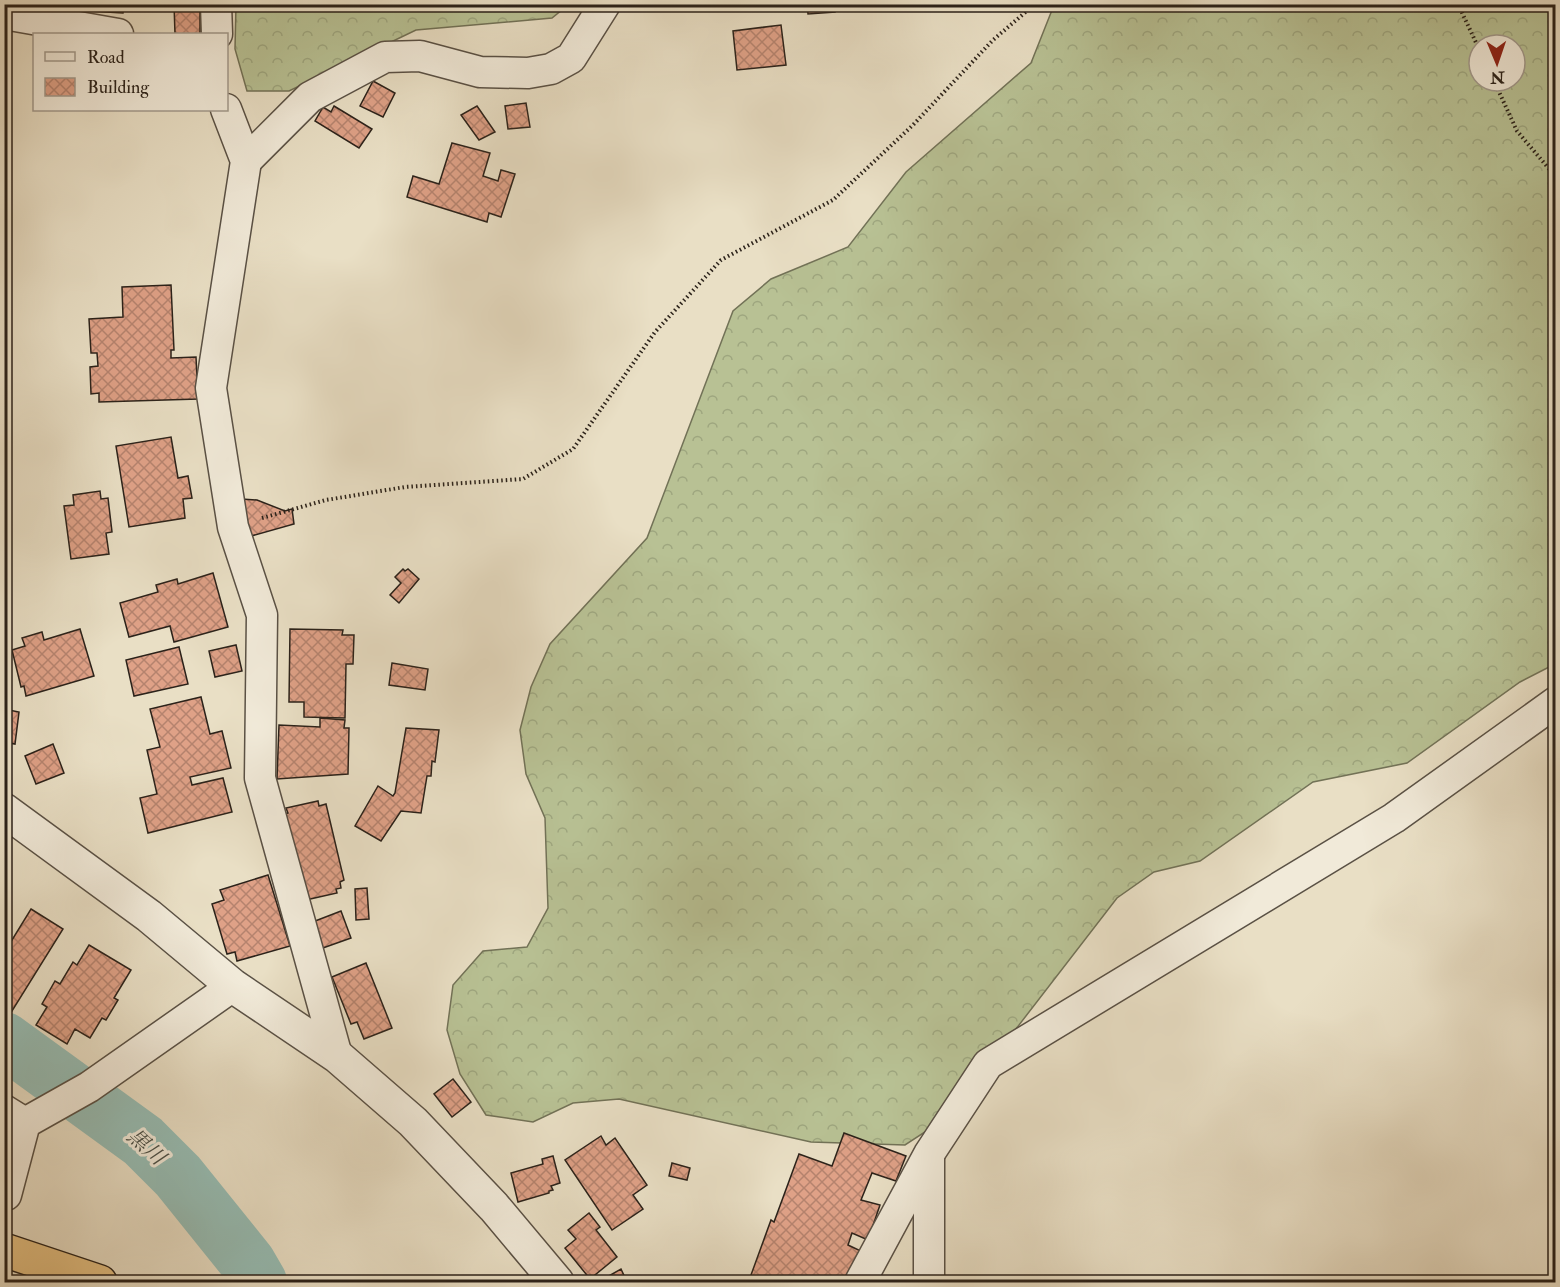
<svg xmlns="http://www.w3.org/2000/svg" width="1560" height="1287" viewBox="0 0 1560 1287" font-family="'IM FELL Double Pica','Noto Serif JP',serif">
	<defs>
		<pattern id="forest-crowns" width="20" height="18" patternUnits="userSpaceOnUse" patternTransform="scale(1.5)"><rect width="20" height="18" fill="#b8c194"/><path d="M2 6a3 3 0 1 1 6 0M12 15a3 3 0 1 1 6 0" fill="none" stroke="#9ea67f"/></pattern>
		<pattern id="building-cross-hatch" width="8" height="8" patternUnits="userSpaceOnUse" patternTransform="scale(1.5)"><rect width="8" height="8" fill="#dfa187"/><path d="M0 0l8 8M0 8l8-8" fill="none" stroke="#b5836e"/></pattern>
	</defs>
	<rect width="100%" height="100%" fill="#e9dfc5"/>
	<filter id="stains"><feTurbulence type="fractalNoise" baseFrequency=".00333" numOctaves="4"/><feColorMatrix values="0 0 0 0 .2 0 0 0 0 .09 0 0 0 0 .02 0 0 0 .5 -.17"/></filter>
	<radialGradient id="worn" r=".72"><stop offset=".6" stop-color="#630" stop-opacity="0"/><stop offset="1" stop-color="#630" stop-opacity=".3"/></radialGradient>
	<g fill="url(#forest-crowns)" stroke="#727257" stroke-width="1.5" fill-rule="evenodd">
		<polygon points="236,5 568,5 552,18 416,30 289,91 247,91 235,49"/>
		<path d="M1054,5H1555V664L1520,682L1407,763L1313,782L1200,861L1154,872L1117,898L948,1117L905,1145L811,1142L619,1099L573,1103L533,1122L486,1115L460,1074L447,1030L453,985L483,951L527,947L548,908L545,818L526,774L520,730L531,687L550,644L647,538L733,311L771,279L848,247L906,172L1031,63ZM1479,45H1515V81H1479Z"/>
	</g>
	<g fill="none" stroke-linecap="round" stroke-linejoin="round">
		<polyline stroke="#97bdb4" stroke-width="56" points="4,1040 143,1141 178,1176 248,1263 259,1282"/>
	</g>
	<g fill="url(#building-cross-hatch)" stroke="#2b221a" stroke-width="1.5">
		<polygon points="36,4 124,4 123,13 36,8"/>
		<polygon points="174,4 200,4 200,34 175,34"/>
		<polygon points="807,4 835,4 835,12 808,14"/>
		<polygon points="838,4 846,4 847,9 838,10"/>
		<polygon points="850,4 968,4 968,5 850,10"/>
		<polygon points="781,25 786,65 737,70 733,31"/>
		<polygon points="373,81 395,93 383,117 360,106"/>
		<polygon points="526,103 530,127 508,129 505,106"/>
		<polygon points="334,106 372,129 359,148 315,121 323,107 331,112"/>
		<polygon points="477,106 495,132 479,140 461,115"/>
		<polygon points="452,143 490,153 483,176 498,181 501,170 515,174 501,217 489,213 487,222 407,197 413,176 439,184"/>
		<polygon points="171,285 174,350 171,350 171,358 196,357 198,399 99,402 99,393 91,394 90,367 98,366 97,353 91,353 89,319 123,317 122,287"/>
		<polygon points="171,437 178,478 188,476 192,498 183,499 185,518 129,527 116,446"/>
		<polygon points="100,491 101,499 108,498 112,532 106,533 109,554 71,559 64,506 74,505 73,495"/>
		<polygon points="241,499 257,500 285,511 292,509 294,524 251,536"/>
		<polygon points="403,569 405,571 408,569 419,579 399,603 390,595 401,583 395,577"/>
		<polygon points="213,573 228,627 174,642 170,626 129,637 120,603 158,592 156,585 177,579 178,584"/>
		<polygon points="80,629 94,676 26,696 24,686 21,687 12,650 25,646 22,638 42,632 44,640"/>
		<polygon points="290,629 343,630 342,635 354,635 353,664 346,664 345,718 304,717 304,702 289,702"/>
		<polygon points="236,645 242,671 215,677 209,651"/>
		<polygon points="179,647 188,684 134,696 126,660"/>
		<polygon points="392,663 428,669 425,690 389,685"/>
		<polygon points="201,697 210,734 222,731 231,768 190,777 192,785 223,778 232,812 148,833 140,798 157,794 147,750 160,747 150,709"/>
		<polygon points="4,709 19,712 15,744 4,742"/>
		<polygon points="320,718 345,720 344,728 349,728 348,774 277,779 279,725 320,727"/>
		<polygon points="406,728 439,730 435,762 432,761 431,776 427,776 421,813 401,811 381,841 355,826 378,786 393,796 395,793"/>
		<polygon points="53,744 64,773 36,784 25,756"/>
		<polygon points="318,801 319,806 326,804 344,880 340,882 341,888 336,889 337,893 301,901 281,815 288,813 286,808"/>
		<polygon points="268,875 290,946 237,961 235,952 227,954 212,904 224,900 220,890"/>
		<polygon points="367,888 369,919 356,920 355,889"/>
		<polygon points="31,909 63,929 12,1011 4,1006 4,953"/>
		<polygon points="341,911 351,938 320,949 310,923"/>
		<polygon points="89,945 131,970 114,998 118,1000 106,1020 102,1018 90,1038 75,1029 67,1044 36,1025 47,1007 42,1004 55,981 60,984 73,962 77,965"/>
		<polygon points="366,963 392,1028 364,1039 357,1022 351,1024 332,977"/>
		<polygon points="453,1079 471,1102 452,1117 434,1094"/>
		<polygon points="844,1133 906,1156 896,1181 872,1173 861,1200 880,1205 868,1240 852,1233 848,1245 863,1252 849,1282 765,1282 751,1275 771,1220 774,1222 799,1154 832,1166"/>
		<polygon points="601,1136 606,1145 615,1138 647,1185 633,1195 643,1209 612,1230 565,1160"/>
		<polygon points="553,1156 560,1183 551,1186 553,1190 549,1191 549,1193 518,1202 511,1173 543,1164 542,1159"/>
		<polygon points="672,1163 690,1168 687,1180 669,1176"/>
		<polygon points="589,1213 600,1227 596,1230 617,1257 590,1279 565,1248 576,1239 568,1230"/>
		<polygon points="621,1269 627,1282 611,1282 607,1277"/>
	</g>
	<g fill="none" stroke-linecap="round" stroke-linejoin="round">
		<g stroke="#5a5145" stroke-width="33">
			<g id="minor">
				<polyline points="216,4 217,34"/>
				<polyline points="4,14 118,34"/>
				<polyline points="226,109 246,161 211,388 233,527 262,615 260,778 337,1056"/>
				<polyline points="246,161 310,97 385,57 420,56 480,72 528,73 551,69 571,58 605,4"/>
				<polyline points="4,1110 25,1123"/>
				<polyline points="6,1195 25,1123 89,1087 233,986"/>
				<polyline points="860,1282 929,1154 988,1064 1394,818 1556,702"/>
				<polyline points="929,1282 929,1157"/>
			</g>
		</g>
		<g stroke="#5a5145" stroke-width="36">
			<polyline id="tertiary" points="4,810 149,916 233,986 337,1056 413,1122 494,1207 557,1282"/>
		</g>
		<g stroke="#2b221a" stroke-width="36">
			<polyline id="motorway" points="4,1250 100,1282"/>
		</g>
		<g stroke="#2b221a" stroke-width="4" stroke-dasharray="1.5 3" stroke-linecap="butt">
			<polyline points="1458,4 1479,49"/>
			<polyline points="1494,81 1517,131 1556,177"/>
			<polyline points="262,518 326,500 405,487 523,479 573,449 655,332 721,260 833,200 913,125 993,40 1035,4"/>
		</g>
		<use href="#minor" stroke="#f1ead9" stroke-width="30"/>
		<use href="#tertiary" stroke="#f1ead9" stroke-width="33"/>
		<use href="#motorway" stroke="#e4c082" stroke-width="33"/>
	</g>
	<g text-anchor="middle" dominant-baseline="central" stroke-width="6" stroke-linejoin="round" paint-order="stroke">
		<g font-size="21" font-style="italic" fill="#4b5048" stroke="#f1ead9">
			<text transform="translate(146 1147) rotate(42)">黒川</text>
		</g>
	</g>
	<rect width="1560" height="1287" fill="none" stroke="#e9dfc5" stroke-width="24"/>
	<rect x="6" y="6" width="1548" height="1275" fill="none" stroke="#2b221a" stroke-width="3"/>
	<rect x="12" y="12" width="1536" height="1263" fill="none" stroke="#2b221a" stroke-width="1.5"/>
	<rect x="33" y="33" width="195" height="78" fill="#f1ead9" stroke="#a29a8d" stroke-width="1.5"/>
	<rect x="45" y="52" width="30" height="9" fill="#f1ead9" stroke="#a29a8d" stroke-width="1.5"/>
	<text x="87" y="63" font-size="18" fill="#2b221a">Road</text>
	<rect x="45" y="78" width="30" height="18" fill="url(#building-cross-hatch)" stroke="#a29a8d" stroke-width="1.5"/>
	<text x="87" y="93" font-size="18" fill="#2b221a">Building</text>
	<g transform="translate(1497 63) rotate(178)"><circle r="28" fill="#f1ead9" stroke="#a29a8d" stroke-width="1.5"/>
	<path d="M0-4.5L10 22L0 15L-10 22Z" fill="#8f2418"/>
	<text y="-9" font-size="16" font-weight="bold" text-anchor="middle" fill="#2b221a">N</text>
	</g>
	<rect width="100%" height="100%" filter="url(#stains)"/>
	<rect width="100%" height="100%" fill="url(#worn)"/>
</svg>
